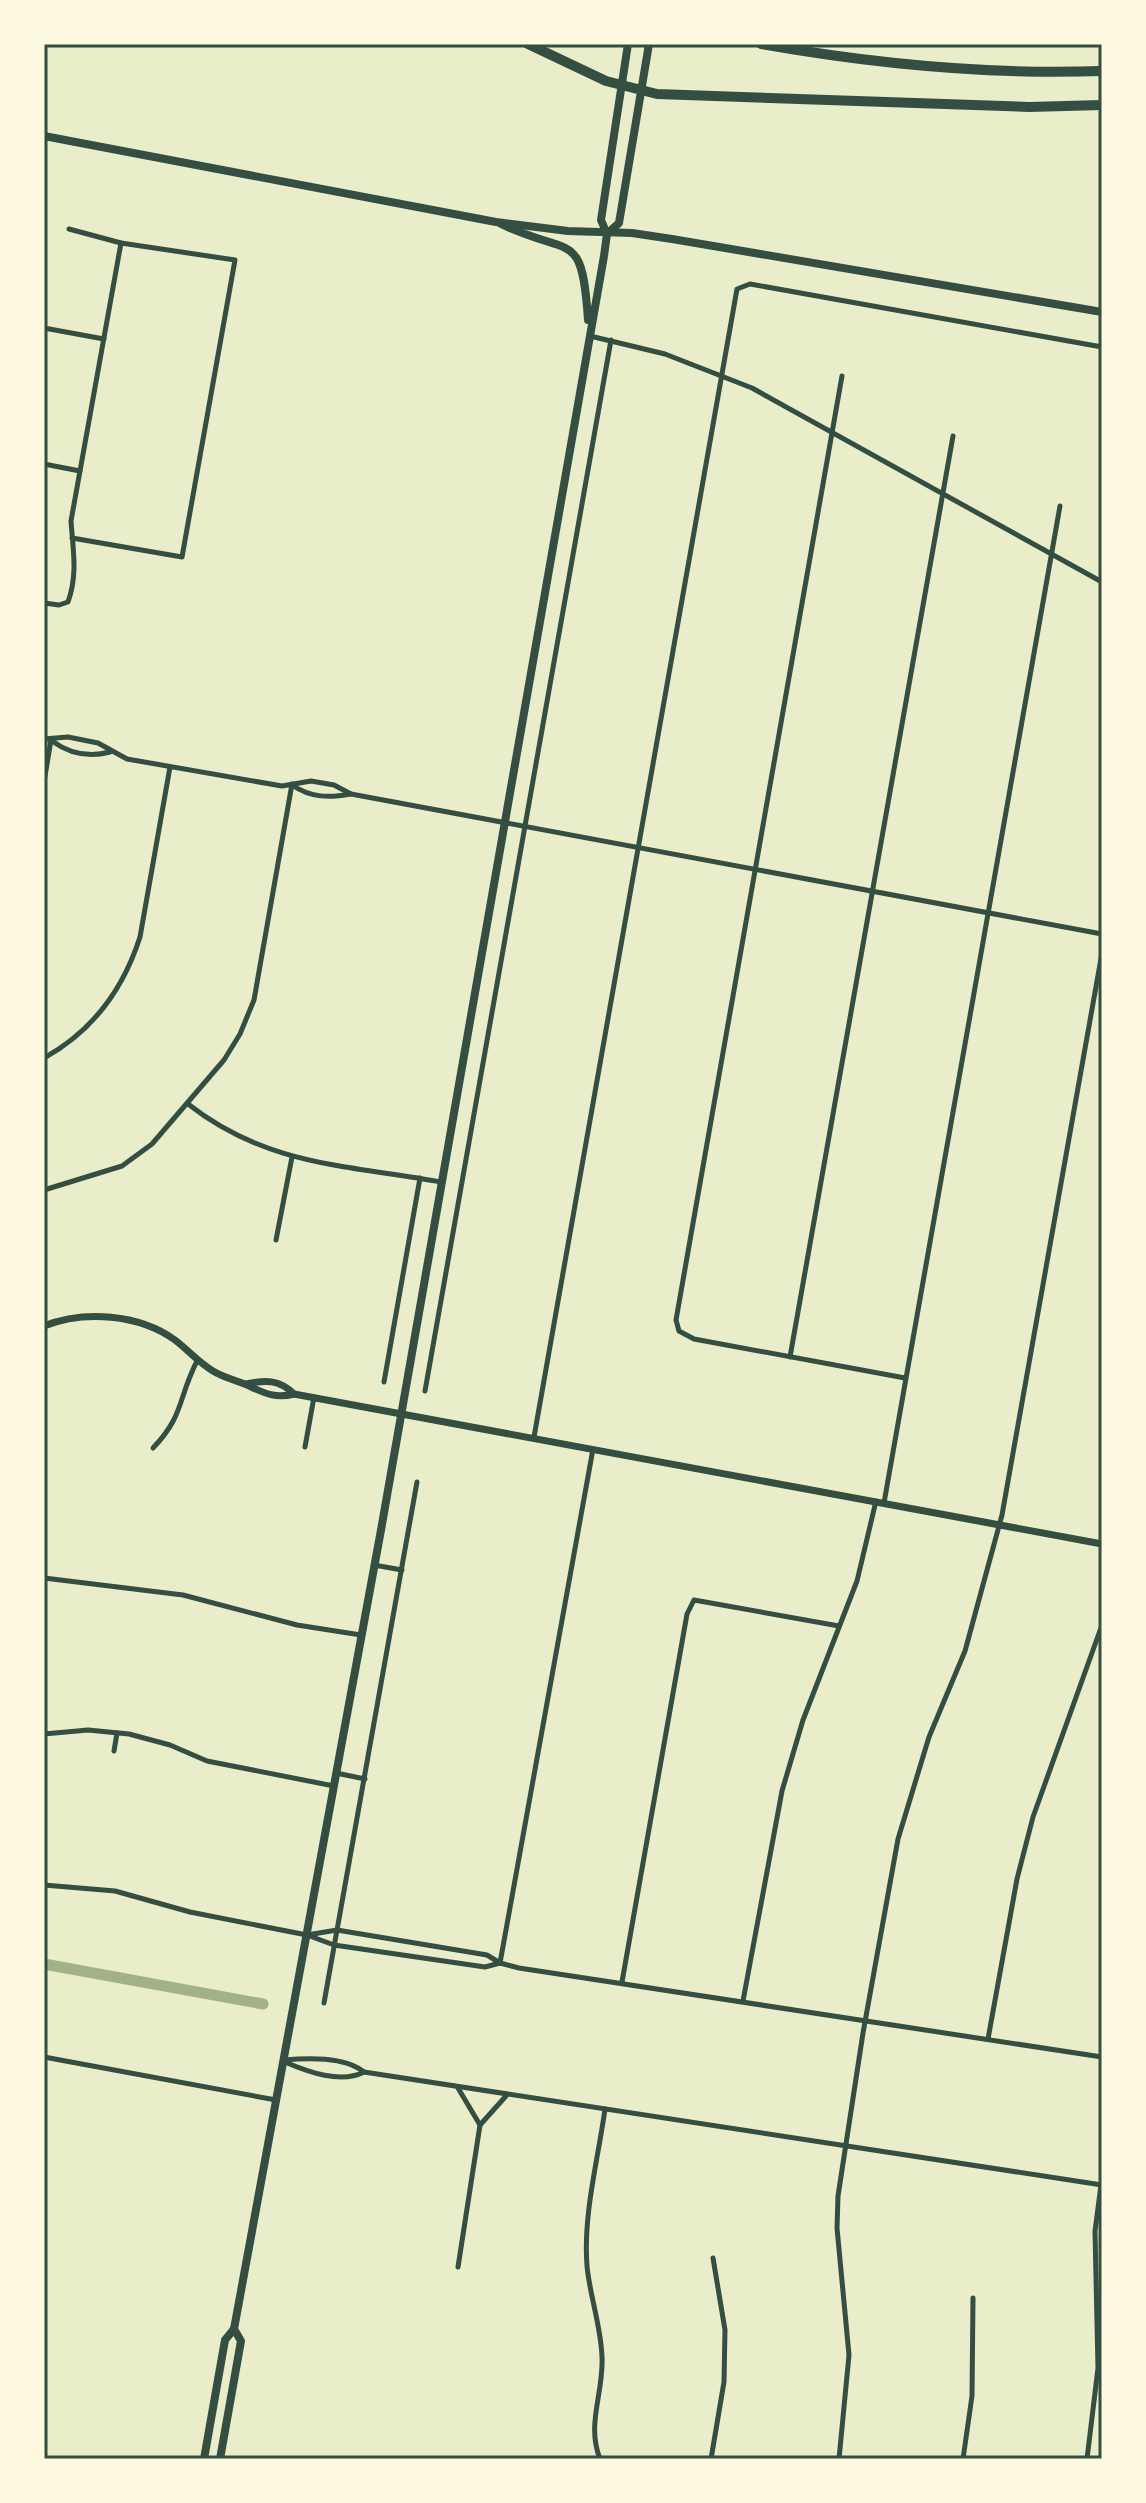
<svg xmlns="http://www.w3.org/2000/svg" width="1146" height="2503" viewBox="0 0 1146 2503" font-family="'Fira Sans Condensed',sans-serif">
	<rect width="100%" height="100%" fill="#e9edc9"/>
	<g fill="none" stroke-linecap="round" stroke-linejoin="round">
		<polyline stroke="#a3b18a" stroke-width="11" points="44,1964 263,2004"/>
		<g stroke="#344e41" stroke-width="5">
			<polyline points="69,229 121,243 235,260 182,557 72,538"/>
			<polyline points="44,328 104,339"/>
			<polyline points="590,336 665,354 752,388 1102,582"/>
			<polyline points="842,376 676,1320 679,1331 694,1339 905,1378"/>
			<polyline points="44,464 80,471"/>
			<path d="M44,603L59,605L68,602C78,574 73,550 71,521L121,243"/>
			<polyline points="44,739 68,737 98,743 127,759 282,786 311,781 334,785 351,794 1102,934"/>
			<path d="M52,741C70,754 88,758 110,752"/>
			<polyline points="44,782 51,740"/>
			<path d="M292,785C311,798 329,798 351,794"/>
			<path d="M44,1058C93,1031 123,990 140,937L170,767"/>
			<path d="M188,1104C267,1166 347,1165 441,1182"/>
			<polyline points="44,1190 122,1166 152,1144 224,1060 240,1034 254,1000 292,784"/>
			<polyline points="276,1240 292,1157"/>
			<polyline points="790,1357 953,436"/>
			<polyline points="384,1382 420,1178"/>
			<polyline points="425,1391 611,340"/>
			<polyline points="534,1437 737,289 750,284 1102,347"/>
			<polyline points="305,1447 314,1397"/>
			<path d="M153,1448C184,1416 178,1398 197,1361"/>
			<polyline points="884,1503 1060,506"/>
			<polyline points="374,1565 402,1570"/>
			<polyline points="44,1578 183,1595 297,1625 361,1635"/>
			<polyline points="44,1734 88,1730 129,1734 170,1745 207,1761 334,1786"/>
			<polyline points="114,1751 117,1733"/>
			<polyline points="336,1773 365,1779"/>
			<polyline points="44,1885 115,1891 190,1912 307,1935 334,1945 485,1967 500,1963"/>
			<polyline points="307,1935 337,1930 487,1955 500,1963 519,1968 1102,2057"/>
			<polyline points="500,1963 593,1449"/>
			<polyline points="622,1982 687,1614 694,1600 839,1626"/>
			<polyline points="743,2001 782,1791 803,1720 857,1581 876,1501"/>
			<polyline points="324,2003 417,1482"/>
			<polyline points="988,2039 1017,1879 1033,1817 1102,1625"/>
			<polyline points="44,2057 276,2100"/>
			<path d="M283,2060C307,2058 344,2056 364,2072L1102,2185"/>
			<path d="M285,2062C308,2072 341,2084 364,2072"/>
			<polyline points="458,2088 480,2125"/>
			<polyline points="458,2267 480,2125 506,2096"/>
			<path d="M600,2459C586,2424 604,2392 602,2357C601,2326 590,2297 587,2266C583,2214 598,2160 605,2109"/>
			<polyline points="711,2459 724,2382 725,2330 713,2258"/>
			<polyline points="839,2459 849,2355 837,2228 838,2196 863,2033 898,1839 929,1737 965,1651 1002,1515 1102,953"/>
			<polyline points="963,2459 972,2396 973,2298"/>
			<polyline points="1087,2459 1098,2368 1095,2231 1101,2185"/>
		</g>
		<g stroke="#344e41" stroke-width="7">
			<path d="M44,1326C84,1310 139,1314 175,1340C188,1350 198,1362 213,1371C224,1378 236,1380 247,1385C264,1393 275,1399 294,1394L1102,1544"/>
			<path d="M246,1384C265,1380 279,1379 294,1394"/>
		</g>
		<g stroke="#344e41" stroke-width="8">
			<polyline points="44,136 496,222 568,231 632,233 672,239 1102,312"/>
			<path d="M501,224C571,258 582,227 588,320"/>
			<polyline points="608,233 619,223 649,44"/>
			<polyline points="204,2459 225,2340 234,2329 381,1530 604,256 607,234 601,220 628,44"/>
			<polyline points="220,2459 241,2341 234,2329"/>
		</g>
		<g stroke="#344e41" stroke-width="10">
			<polyline points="528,44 606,81 657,94 1029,107 1102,105"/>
			<path d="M761,44C874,64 987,75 1102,71"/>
		</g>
	</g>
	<rect width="1146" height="2503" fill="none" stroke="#fefae0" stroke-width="92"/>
	<rect x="46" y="46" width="1054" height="2411" fill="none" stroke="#344e41" stroke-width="3"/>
</svg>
